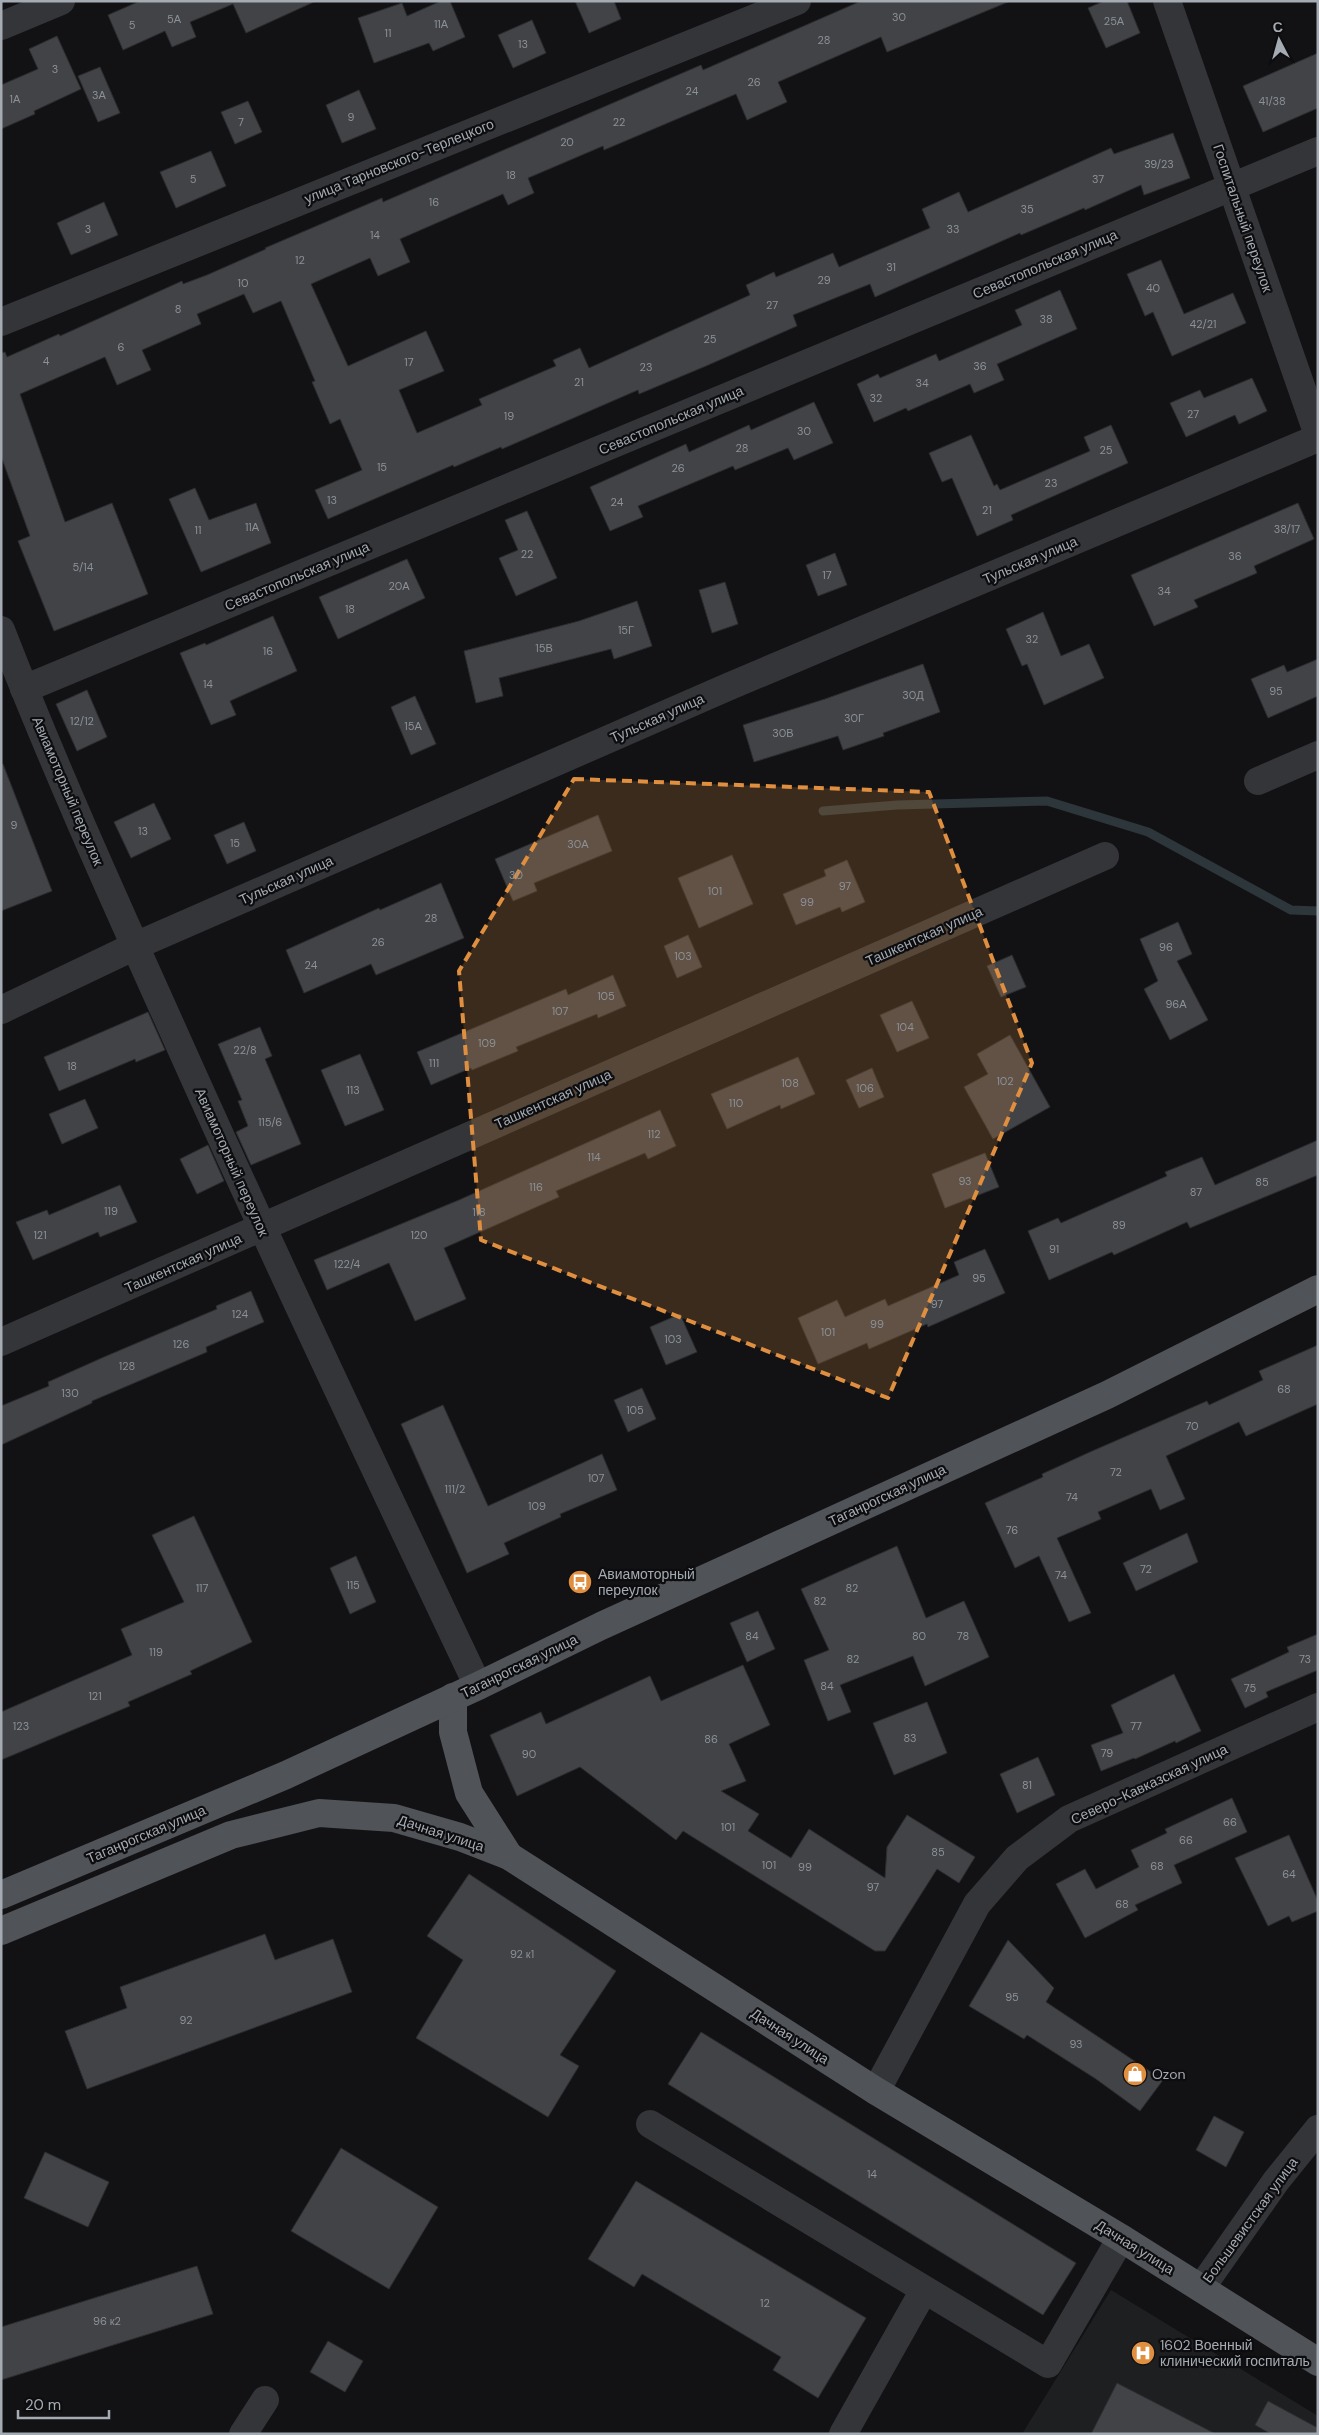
<svg xmlns="http://www.w3.org/2000/svg" width="1319" height="2435" viewBox="0 0 1319 2435" font-family="'DM Sans',sans-serif">
	<rect width="100%" height="100%" fill="#121214"/>
	<polygon fill="#1e1f20" points="1111,2290 1318,2416 1318,2434 1022,2434"/>
	<g fill="none" stroke-linecap="round" stroke-linejoin="round">
		<polyline stroke="#2d363b" stroke-width="9" points="823,811 897,805 1047,801 1148,832 1291,910 1318,911"/>
	</g>
	<g fill="#414346" stroke="#2c2d2f">
		<polygon points="140,1 316,1 246,33 233,4 190,22 196,37 172,47 165,31 123,50 108,15"/>
		<polygon points="441,1 450,1 465,37 433,51 429,43 374,63 358,18 402,3 407,16"/>
		<polygon points="575,1 614,1 621,19 589,33"/>
		<polygon points="861,1 1008,2 887,52 881,37 778,82 787,102 747,120 736,94 604,150 603,146 528,178 534,193 508,205 503,194 400,239 410,262 378,276 370,258 311,284 348,366 426,331 444,371 399,390 417,433 482,405 479,399 556,366 553,360 580,348 589,368 750,295 746,285 774,272 776,277 833,253 839,267 930,228 922,209 959,192 968,212 1111,148 1114,154 1173,133 1190,178 1144,195 1141,185 1085,210 1084,208 1021,235 1020,233 875,297 870,284 793,315 797,326 706,366 639,394 638,390 502,449 501,447 454,467 453,465 328,519 315,490 362,470 340,419 330,424 312,382 315,381 281,301 253,313 244,294 197,314 201,324 142,350 151,370 117,385 105,357 20,394 65,522 112,503 148,594 54,631 18,541 30,536 1,456 1,353 5,352 7,357 59,334 60,336 182,281 183,284 207,275 266,249 265,248 382,198 383,202 701,65 703,70"/>
		<polygon points="1104,1 1127,1 1140,33 1106,48 1088,8"/>
		<polygon points="532,20 546,53 513,68 498,35"/>
		<polygon points="57,36 81,89 34,111 35,114 1,129 1,85 38,69 29,49"/>
		<polygon points="1318,53 1318,108 1263,132 1243,86"/>
		<polygon points="100,67 120,113 98,122 78,76"/>
		<polygon points="359,90 376,129 342,143 326,105"/>
		<polygon points="248,101 262,132 235,144 221,112"/>
		<polygon points="211,151 226,186 176,208 160,172"/>
		<polygon points="104,202 118,235 71,255 57,223"/>
		<polygon points="1161,260 1184,314 1233,293 1246,323 1172,356 1153,312 1145,316 1127,274"/>
		<polygon points="1060,290 1077,329 997,364 1004,380 974,393 970,384 908,411 906,408 874,422 857,384 878,374 880,378 936,354 939,361 1022,325 1015,310"/>
		<polygon points="1252,378 1267,411 1239,424 1235,415 1186,437 1170,403 1200,390 1204,398"/>
		<polygon points="814,402 833,443 794,460 788,448 735,470 733,466 638,506 643,517 610,531 590,487 686,444 689,452 749,425 751,430"/>
		<polygon points="1111,425 1128,463 1011,515 1013,520 977,536 952,478 942,482 929,453 971,435 994,486 997,484 1000,490 1090,451 1084,437"/>
		<polygon points="195,488 209,520 256,503 271,543 201,572 169,499"/>
		<polygon points="1298,503 1314,539 1254,566 1257,573 1194,600 1198,607 1154,626 1131,575"/>
		<polygon points="527,511 557,578 516,596 499,558 518,550 505,520"/>
		<polygon points="835,553 847,585 818,596 806,565"/>
		<polygon points="407,559 425,598 338,639 319,597"/>
		<polygon points="725,582 738,624 712,633 699,590"/>
		<polygon points="637,601 652,646 614,659 611,649 499,678 503,696 476,703 464,651 579,621"/>
		<polygon points="1043,612 1061,656 1089,644 1104,678 1044,705 1027,664 1022,666 1006,629"/>
		<polygon points="273,616 297,671 230,701 236,715 211,725 180,653 205,643 206,645"/>
		<polygon points="1318,659 1318,696 1268,718 1251,679 1284,665 1287,672"/>
		<polygon points="923,664 940,712 883,733 884,736 843,750 838,736 754,762 743,725 825,699"/>
		<polygon points="87,690 107,737 77,751 56,704"/>
		<polygon points="415,696 436,744 411,755 391,707"/>
		<polygon points="3,764 52,891 1,911 1,765"/>
		<polygon points="154,803 171,839 131,858 114,822"/>
		<polygon points="598,815 612,851 534,883 537,891 513,901 495,859"/>
		<polygon points="244,822 256,851 227,864 214,835"/>
		<polygon points="732,855 753,904 699,928 678,878"/>
		<polygon points="847,860 865,902 842,912 840,907 796,925 783,894 826,876 824,870"/>
		<polygon points="441,883 464,938 376,975 371,964 304,993 286,950 379,908 380,910"/>
		<polygon points="1178,922 1192,954 1177,961 1208,1020 1170,1040 1144,989 1158,981 1140,939"/>
		<polygon points="688,935 702,967 677,978 664,946"/>
		<polygon points="1012,955 1026,987 1001,997 987,966"/>
		<polygon points="613,975 626,1006 598,1018 597,1014 516,1047 518,1051 472,1070 471,1068 431,1085 417,1052 566,989 568,995"/>
		<polygon points="912,1001 929,1038 897,1052 880,1015"/>
		<polygon points="148,1012 165,1050 136,1062 135,1059 59,1091 44,1057"/>
		<polygon points="260,1027 272,1056 265,1059 301,1144 251,1165 236,1132 248,1126 238,1101 242,1100 218,1044"/>
		<polygon points="1010,1035 1050,1107 993,1139 964,1087 988,1074 977,1054"/>
		<polygon points="360,1054 384,1110 345,1126 321,1070"/>
		<polygon points="798,1057 815,1094 781,1109 780,1105 727,1129 711,1094"/>
		<polygon points="872,1068 884,1097 859,1108 846,1080"/>
		<polygon points="85,1099 98,1128 62,1144 49,1114"/>
		<polygon points="660,1110 676,1146 648,1159 645,1153 556,1191 559,1197 444,1248 466,1299 415,1321 389,1263 327,1290 314,1260 459,1200"/>
		<polygon points="1318,1140 1318,1175 1190,1228 1187,1222 1114,1255 1112,1252 1049,1280 1028,1231 1058,1218 1061,1223 1167,1176 1165,1172 1202,1157 1215,1185"/>
		<polygon points="208,1145 224,1181 197,1194 180,1159"/>
		<polygon points="985,1153 999,1187 945,1208 932,1174"/>
		<polygon points="120,1185 137,1222 100,1237 98,1232 33,1260 16,1222 47,1210 49,1215"/>
		<polygon points="985,1249 1005,1293 928,1327 927,1324 869,1349 867,1343 818,1364 798,1318 837,1300 845,1317 885,1299 888,1306 959,1275 954,1262"/>
		<polygon points="251,1291 264,1322 206,1347 207,1352 92,1401 92,1403 1,1445 1,1406 49,1386 48,1382 104,1357 217,1309 216,1306"/>
		<polygon points="680,1314 697,1352 666,1365 650,1327"/>
		<polygon points="1318,1345 1318,1404 1246,1436 1239,1422 1166,1456 1185,1499 1160,1510 1151,1489 1098,1512 1101,1519 1057,1538 1091,1613 1069,1622 1039,1556 1015,1568 985,1503 1043,1477 1042,1474 1090,1452 1207,1401 1209,1405 1263,1380 1259,1371"/>
		<polygon points="642,1388 656,1419 628,1432 614,1400"/>
		<polygon points="443,1405 488,1506 602,1454 617,1490 560,1514 561,1517 504,1543 509,1554 467,1573 401,1424"/>
		<polygon points="194,1516 252,1642 190,1671 192,1674 128,1702 130,1706 1,1760 1,1712 132,1655 121,1629 184,1602 152,1535"/>
		<polygon points="1187,1533 1198,1562 1136,1591 1123,1563"/>
		<polygon points="897,1546 926,1618 964,1601 989,1657 925,1686 913,1656 840,1685 851,1712 828,1721 804,1660 829,1650 801,1589"/>
		<polygon points="356,1556 376,1602 350,1614 330,1568"/>
		<polygon points="758,1611 775,1649 747,1662 730,1623"/>
		<polygon points="1318,1634 1318,1670 1266,1692 1268,1697 1245,1708 1231,1679 1289,1652 1287,1647"/>
		<polygon points="743,1665 770,1725 729,1744 746,1781 721,1791 759,1814 748,1831 791,1858 809,1829 885,1878 887,1847 907,1815 975,1857 959,1883 937,1869 885,1951 875,1951 683,1831 676,1840 580,1767 517,1796 490,1735 541,1712 546,1724 650,1676 661,1701"/>
		<polygon points="1174,1674 1201,1731 1176,1743 1175,1741 1135,1759 1134,1758 1101,1771 1091,1745 1123,1733 1111,1705"/>
		<polygon points="927,1702 947,1753 894,1775 873,1723"/>
		<polygon points="1038,1757 1055,1795 1017,1813 1000,1774"/>
		<polygon points="1232,1798 1247,1832 1174,1865 1182,1883 1135,1905 1138,1910 1085,1938 1056,1884 1085,1869 1096,1889 1139,1867 1131,1850 1167,1833 1165,1829"/>
		<polygon points="1289,1835 1318,1901 1318,1911 1292,1922 1289,1916 1268,1926 1235,1858"/>
		<polygon points="469,1874 616,1971 560,2055 579,2066 548,2117 416,2038 463,1960 427,1936"/>
		<polygon points="265,1934 275,1960 333,1939 352,1992 87,2089 65,2031 127,2008 120,1987"/>
		<polygon points="1008,1940 1054,1988 1046,2002 1163,2080 1140,2111 1096,2079 1027,2035 1024,2039 969,2006"/>
		<polygon points="701,2032 1076,2263 1043,2315 668,2084"/>
		<polygon points="1214,2116 1244,2132 1226,2167 1196,2150"/>
		<polygon points="341,2148 438,2207 389,2289 291,2231"/>
		<polygon points="45,2152 109,2182 88,2227 24,2198"/>
		<polygon points="636,2181 866,2318 818,2398 773,2370 781,2357 642,2274 634,2287 588,2259"/>
		<polygon points="197,2266 213,2314 1,2380 1,2327"/>
		<polygon points="328,2341 363,2361 345,2392 310,2372"/>
		<polygon points="1117,2383 1216,2434 1091,2434"/>
		<polygon points="1268,2401 1318,2428 1318,2434 1271,2434 1255,2425"/>
	</g>
	<g fill="none" stroke-linecap="round" stroke-linejoin="round">
		<g stroke="#343538" stroke-width="28">
			<polyline points="1167,1 1318,435"/>
			<polyline points="1,26 61,1"/>
			<polyline points="1,322 797,1"/>
			<path d="M1,630C53,764 112,895 171,1026C270,1248 374,1467 478,1686"/>
			<polyline points="24,689 1318,151"/>
			<polyline points="1258,781 1318,755"/>
			<polyline points="1,1010 135,946 730,686 1318,438"/>
			<polyline points="1,1342 1105,856"/>
			<polyline points="876,2091 977,1904 1017,1858 1069,1819 1318,1707"/>
			<polyline points="650,2124 1048,2364 1121,2238"/>
			<polyline points="1201,2288 1276,2181 1318,2129"/>
			<polyline points="243,2434 265,2400"/>
			<polyline points="843,2434 924,2290"/>
		</g>
		<g stroke="#505357" stroke-width="28">
			<polyline points="453,1697 453,1732 469,1793 509,1856"/>
			<polyline points="1,1895 286,1775 478,1686 601,1626 1107,1395 1318,1289"/>
			<polyline points="1,1931 231,1835 319,1813 394,1818 460,1837 509,1856 876,2091 1121,2238 1318,2362"/>
		</g>
	</g>
	<path fill="#df8f3f" fill-opacity="0.2" stroke="#df8f3f" stroke-width="4" stroke-dasharray="10 6" stroke-linejoin="round" d="M574,779L929,792L1032,1063L888,1398L481,1240L459,971Z"/>
	<defs>
		<g id="bus-disc" transform="scale(1.25)"><circle r="9.5" fill="#df8f3f" stroke="#0d0d0f"/><path d="M-5-6H5V4H4V6H2V4H-2V6H-4V4H-5ZM-3.5-4V0h7V-4ZM-3.5 1.2v1.5H-2V1.2ZM2 1.2v1.5H3.5V1.2Z" fill="#fff"/></g>
		<g id="shop-disc" transform="scale(1.25)"><circle r="9.5" fill="#df8f3f" stroke="#0d0d0f"/><path d="M-5-2.5h2.3a2.7 3.5 0 0 1 5.4 0H5L5.5 6h-11ZM-1.5-2.5h3a1.5 2.3 0 0 0-3 0Z" fill="#fff"/></g>
		<g id="hospital-disc" transform="scale(1.25)"><circle r="9.5" fill="#df8f3f" stroke="#0d0d0f"/><path d="M-5-5h3v3.5h4V-5h3V5h-3V1.5h-4V5h-3Z" fill="#fff"/></g>
	</defs>
	<g fill-rule="evenodd">
		<use href="#bus-disc" x="580" y="1582"/>
		<use href="#shop-disc" x="1135" y="2074"/>
		<use href="#hospital-disc" x="1143" y="2353"/>
	</g>
	<g text-anchor="middle" dominant-baseline="central" stroke-width="4.5" stroke-linejoin="round" paint-order="stroke">
		<g font-size="11" fill="#8c9198">
			<text x="899" y="17">30</text>
			<text x="174" y="19">5А</text>
			<text x="1114" y="21">25А</text>
			<text x="441" y="24">11А</text>
			<text x="132" y="25">5</text>
			<text x="388" y="33">11</text>
			<text x="824" y="40">28</text>
			<text x="523" y="44">13</text>
			<text x="55" y="69">3</text>
			<text x="754" y="82">26</text>
			<text x="692" y="91">24</text>
			<text x="99" y="95">3А</text>
			<text x="15" y="99">1А</text>
			<text x="1272" y="101">41/38</text>
			<text x="351" y="117">9</text>
			<text x="241" y="122">7</text>
			<text x="619" y="122">22</text>
			<text x="567" y="142">20</text>
			<text x="1159" y="164">39/23</text>
			<text x="511" y="175">18</text>
			<text x="193" y="179">5</text>
			<text x="1098" y="179">37</text>
			<text x="434" y="202">16</text>
			<text x="1027" y="209">35</text>
			<text x="88" y="229">3</text>
			<text x="953" y="229">33</text>
			<text x="375" y="235">14</text>
			<text x="300" y="260">12</text>
			<text x="891" y="267">31</text>
			<text x="824" y="280">29</text>
			<text x="243" y="283">10</text>
			<text x="1153" y="288">40</text>
			<text x="772" y="305">27</text>
			<text x="178" y="309">8</text>
			<text x="1046" y="319">38</text>
			<text x="1203" y="324">42/21</text>
			<text x="710" y="339">25</text>
			<text x="121" y="347">6</text>
			<text x="46" y="361">4</text>
			<text x="409" y="362">17</text>
			<text x="980" y="366">36</text>
			<text x="646" y="367">23</text>
			<text x="579" y="382">21</text>
			<text x="922" y="383">34</text>
			<text x="876" y="398">32</text>
			<text x="1193" y="414">27</text>
			<text x="509" y="416">19</text>
			<text x="804" y="431">30</text>
			<text x="742" y="448">28</text>
			<text x="1106" y="450">25</text>
			<text x="382" y="467">15</text>
			<text x="678" y="468">26</text>
			<text x="1051" y="483">23</text>
			<text x="332" y="500">13</text>
			<text x="617" y="502">24</text>
			<text x="987" y="510">21</text>
			<text x="252" y="527">11А</text>
			<text x="1287" y="529">38/17</text>
			<text x="198" y="530">11</text>
			<text x="527" y="554">22</text>
			<text x="1235" y="556">36</text>
			<text x="83" y="567">5/14</text>
			<text x="827" y="575">17</text>
			<text x="399" y="586">20А</text>
			<text x="1164" y="591">34</text>
			<text x="350" y="609">18</text>
			<text x="626" y="630">15Г</text>
			<text x="1032" y="639">32</text>
			<text x="544" y="648">15В</text>
			<text x="268" y="651">16</text>
			<text x="208" y="684">14</text>
			<text x="1276" y="691">95</text>
			<text x="913" y="695">30Д</text>
			<text x="854" y="718">30Г</text>
			<text x="82" y="721">12/12</text>
			<text x="413" y="726">15А</text>
			<text x="783" y="733">30В</text>
			<text x="14" y="825">9</text>
			<text x="143" y="831">13</text>
			<text x="235" y="843">15</text>
			<text x="578" y="844">30А</text>
			<text x="516" y="875">30</text>
			<text x="845" y="886">97</text>
			<text x="715" y="891">101</text>
			<text x="807" y="902">99</text>
			<text x="431" y="918">28</text>
			<text x="378" y="942">26</text>
			<text x="1166" y="947">96</text>
			<text x="683" y="956">103</text>
			<text x="311" y="965">24</text>
			<text x="606" y="996">105</text>
			<text x="1176" y="1004">96А</text>
			<text x="560" y="1011">107</text>
			<text x="905" y="1027">104</text>
			<text x="487" y="1043">109</text>
			<text x="245" y="1050">22/8</text>
			<text x="434" y="1063">111</text>
			<text x="72" y="1066">18</text>
			<text x="1005" y="1081">102</text>
			<text x="790" y="1083">108</text>
			<text x="865" y="1088">106</text>
			<text x="353" y="1090">113</text>
			<text x="736" y="1103">110</text>
			<text x="270" y="1122">115/6</text>
			<text x="654" y="1134">112</text>
			<text x="594" y="1157">114</text>
			<text x="965" y="1181">93</text>
			<text x="1262" y="1182">85</text>
			<text x="536" y="1187">116</text>
			<text x="1196" y="1192">87</text>
			<text x="111" y="1211">119</text>
			<text x="479" y="1212">118</text>
			<text x="1119" y="1225">89</text>
			<text x="40" y="1235">121</text>
			<text x="419" y="1235">120</text>
			<text x="1054" y="1249">91</text>
			<text x="347" y="1264">122/4</text>
			<text x="979" y="1278">95</text>
			<text x="937" y="1304">97</text>
			<text x="240" y="1314">124</text>
			<text x="877" y="1324">99</text>
			<text x="828" y="1332">101</text>
			<text x="673" y="1339">103</text>
			<text x="181" y="1344">126</text>
			<text x="127" y="1366">128</text>
			<text x="1284" y="1389">68</text>
			<text x="70" y="1393">130</text>
			<text x="635" y="1410">105</text>
			<text x="1192" y="1426">70</text>
			<text x="1116" y="1472">72</text>
			<text x="596" y="1478">107</text>
			<text x="455" y="1489">111/2</text>
			<text x="1072" y="1497">74</text>
			<text x="537" y="1506">109</text>
			<text x="1012" y="1530">76</text>
			<text x="1146" y="1569">72</text>
			<text x="1061" y="1575">74</text>
			<text x="353" y="1585">115</text>
			<text x="202" y="1588">117</text>
			<text x="852" y="1588">82</text>
			<text x="820" y="1601">82</text>
			<text x="752" y="1636">84</text>
			<text x="919" y="1636">80</text>
			<text x="963" y="1636">78</text>
			<text x="156" y="1652">119</text>
			<text x="853" y="1659">82</text>
			<text x="1305" y="1659">73</text>
			<text x="827" y="1686">84</text>
			<text x="1250" y="1688">75</text>
			<text x="95" y="1696">121</text>
			<text x="21" y="1726">123</text>
			<text x="1136" y="1726">77</text>
			<text x="910" y="1738">83</text>
			<text x="711" y="1739">86</text>
			<text x="1107" y="1753">79</text>
			<text x="529" y="1754">90</text>
			<text x="1027" y="1785">81</text>
			<text x="1230" y="1822">66</text>
			<text x="728" y="1827">101</text>
			<text x="1186" y="1840">66</text>
			<text x="938" y="1852">85</text>
			<text x="769" y="1865">101</text>
			<text x="1157" y="1866">68</text>
			<text x="805" y="1867">99</text>
			<text x="1289" y="1874">64</text>
			<text x="873" y="1887">97</text>
			<text x="1122" y="1904">68</text>
			<text x="522" y="1954">92 к1</text>
			<text x="1012" y="1997">95</text>
			<text x="186" y="2020">92</text>
			<text x="1076" y="2044">93</text>
			<text x="872" y="2174">14</text>
			<text x="765" y="2303">12</text>
			<text x="107" y="2321">96 к2</text>
		</g>
		<g font-size="14" fill="#a5abb3" stroke="#0d0d0f">
			<text transform="translate(399 161) rotate(-22)">улица Тарновского-Терлецкого</text>
			<text transform="translate(1243 218) rotate(71)">Госпитальный переулок</text>
			<text transform="translate(1045 264) rotate(-23)">Севастопольская улица</text>
			<text transform="translate(671 420) rotate(-23)">Севастопольская улица</text>
			<text transform="translate(1030 560) rotate(-23)">Тульская улица</text>
			<text transform="translate(297 576) rotate(-23)">Севастопольская улица</text>
			<text transform="translate(657 718) rotate(-24)">Тульская улица</text>
			<text transform="translate(68 791) rotate(67)">Авиамоторный переулок</text>
			<text transform="translate(286 880) rotate(-24)">Тульская улица</text>
			<text transform="translate(924 936) rotate(-24)">Ташкентская улица</text>
			<text transform="translate(553 1099) rotate(-24)">Ташкентская улица</text>
			<text transform="translate(232 1162) rotate(66)">Авиамоторный переулок</text>
			<text transform="translate(183 1263) rotate(-24)">Ташкентская улица</text>
			<text transform="translate(887 1495) rotate(-25)">Таганрогская улица</text>
			<text transform="translate(519 1666) rotate(-26)">Таганрогская улица</text>
			<text transform="translate(1149 1784) rotate(-25)">Северо-Кавказская улица</text>
			<text transform="translate(441 1833) rotate(18)">Дачная улица</text>
			<text transform="translate(146 1834) rotate(-23)">Таганрогская улица</text>
			<text transform="translate(790 2036) rotate(33)">Дачная улица</text>
			<text transform="translate(1250 2220) rotate(-54)">Большевистская улица</text>
			<text transform="translate(1135 2247) rotate(32)">Дачная улица</text>
		</g>
		<g font-size="14" fill="#a5abb3" stroke="#0d0d0f" text-anchor="start">
			<text x="598" y="1574">Авиамоторный<tspan x="598" dy="16">переулок</tspan></text>
			<text x="1152" y="2074">Ozon</text>
			<text x="1160" y="2345">1602 Военный<tspan x="1160" dy="16">клинический госпиталь</tspan></text>
		</g>
	</g>
	<rect width="1319" height="2435" fill="none" stroke="#a5abb3" stroke-width="5"/>
	<g transform="translate(1279 40) rotate(354)" stroke="#0d0d0f" stroke-width="4" paint-order="stroke">
	<path d="M0-4L9 19L0 12L-9 19Z" fill="#a5abb3"/>
	<text y="-8" font-size="14" font-weight="bold" text-anchor="middle" fill="#a5abb3">С</text>
	</g>
	<path d="M18 2410v8h91v-8" fill="none" stroke="#a5abb3" stroke-width="2.5"/>
	<text x="25" y="2410" font-size="15" fill="#a5abb3" stroke="#0d0d0f" stroke-width="4" paint-order="stroke">20 m</text>
</svg>
